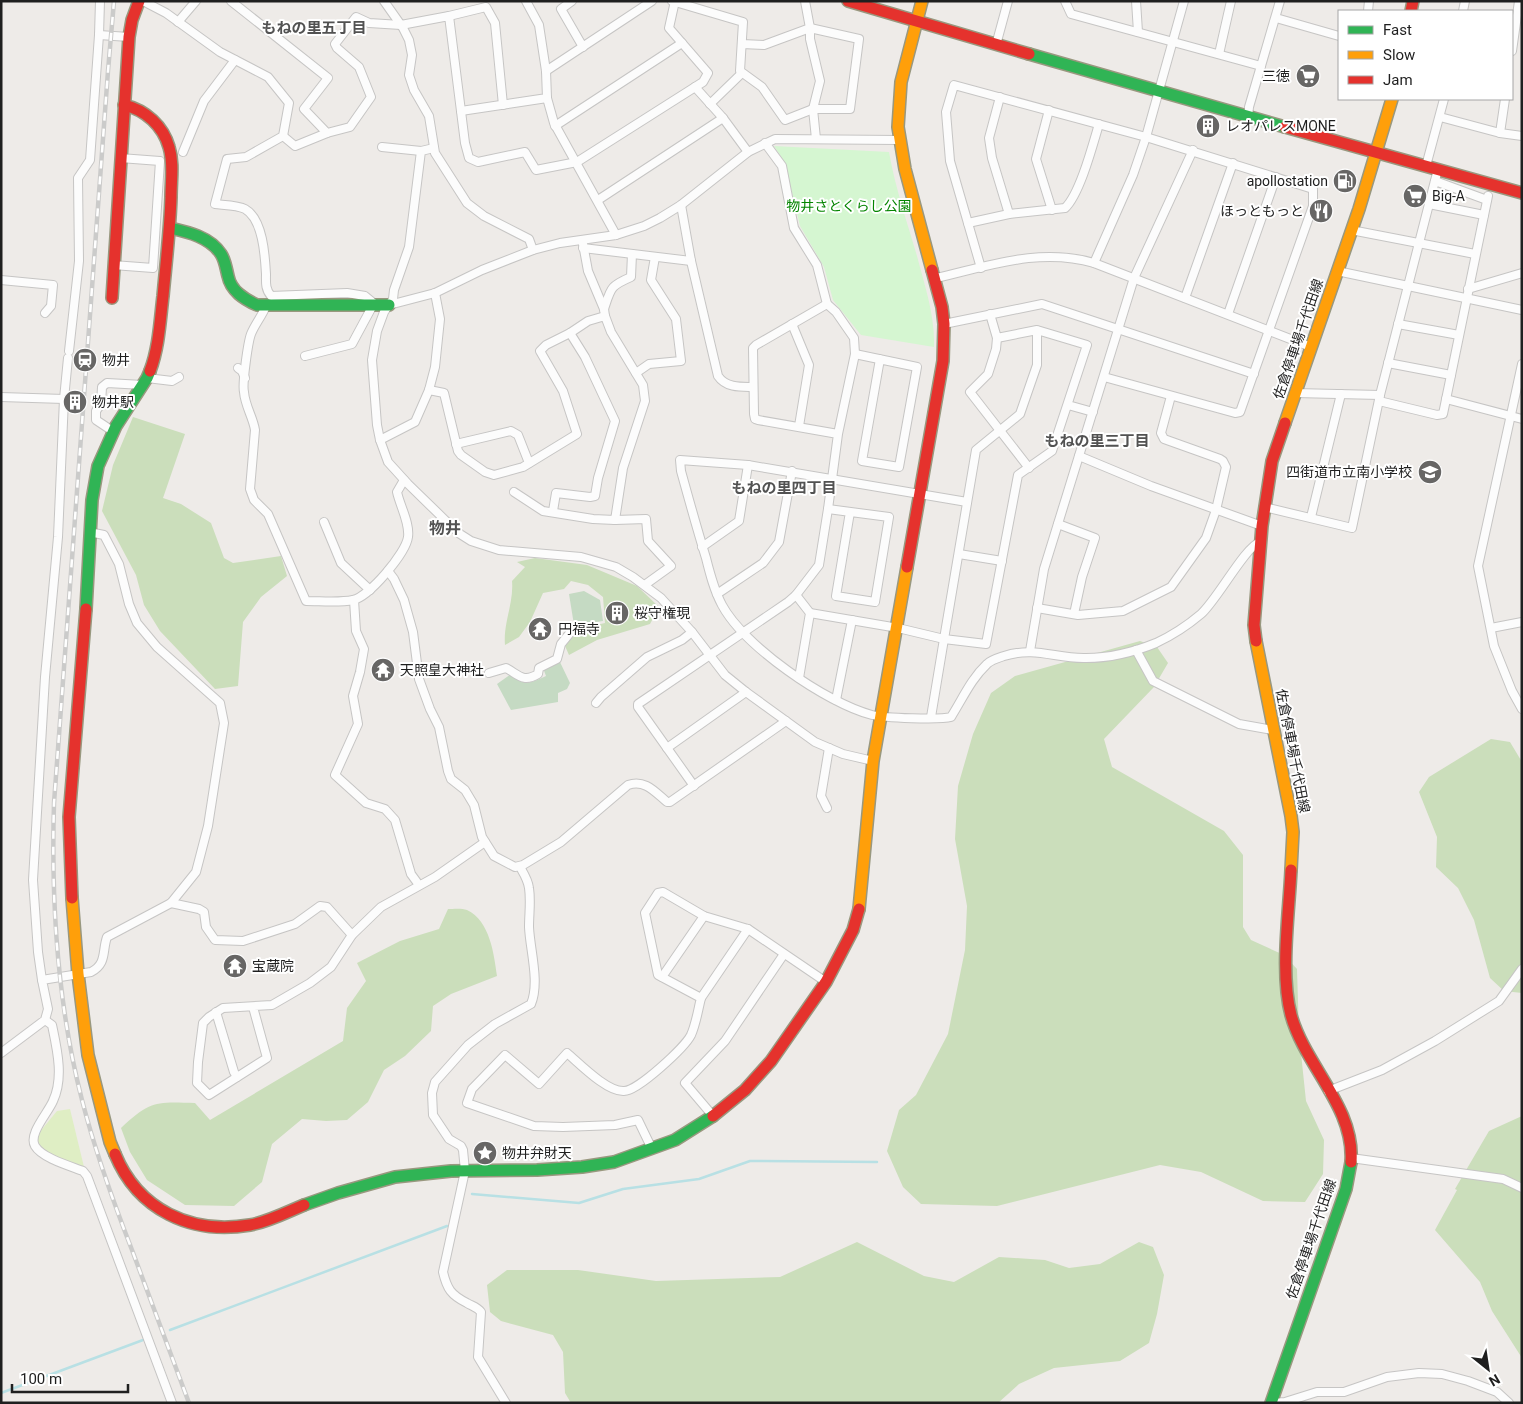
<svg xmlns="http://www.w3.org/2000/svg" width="1523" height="1404" viewBox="0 0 1523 1404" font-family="Roboto,'Noto Sans JP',sans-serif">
	<rect width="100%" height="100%" fill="#eeebe8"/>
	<polygon fill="#dfeec4" points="70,1109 84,1167 54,1156 37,1145 38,1134 57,1111"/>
	<g fill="#cbdebb">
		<polygon points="133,417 185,434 163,498 181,504 211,523 224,558 233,563 281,556 287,576 261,597 243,622 238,686 215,689 160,631 144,605 136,575 102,511 113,465"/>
		<path d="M535,558L587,565L637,586L659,607L650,624L597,640L569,655L565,646L579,629L605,623L603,597L588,585L571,581L564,589L543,593L530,622L519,637L505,645C503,623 514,603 512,581L525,567L517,562Z"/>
		<polygon points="1140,641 1157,647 1168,663 1154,687 1104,739 1112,767 1224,831 1243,855 1243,927 1251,940 1284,955 1297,969 1299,1034 1306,1101 1324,1140 1323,1174 1305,1202 1263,1201 1201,1172 1160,1165 997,1206 921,1204 903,1187 887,1151 899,1110 916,1095 948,1034 965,950 967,906 955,839 958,786 973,734 991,693 1015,676"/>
		<polygon points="1491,739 1510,742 1522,762 1522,993 1504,991 1490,978 1474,920 1458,888 1436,867 1437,837 1419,792 1429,777"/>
		<path d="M448,909C453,909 462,908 467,910C490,921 494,954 497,976L451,994L433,1006L431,1031L405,1056L384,1070L368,1102L347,1120L326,1121L302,1119L272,1144L262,1182L234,1206L185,1205L147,1180L130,1152L121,1128C151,1100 156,1102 195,1103L210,1120L343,1041L347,1008L366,981L357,963L400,941L439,929Z"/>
		<polygon points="1522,1116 1522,1358 1492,1311 1480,1282 1435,1230 1457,1190 1455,1189 1489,1131"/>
		<polygon points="857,1242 924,1276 954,1282 999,1257 1045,1260 1069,1268 1100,1264 1139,1242 1153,1247 1164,1275 1157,1314 1149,1343 1120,1361 1054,1368 1019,1384 998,1403 571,1403 565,1393 563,1352 553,1335 501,1321 490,1312 487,1285 507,1270 578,1270 656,1281 780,1277"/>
	</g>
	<g fill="#c5dac3">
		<polygon points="584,591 600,600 603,621 574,625 569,594"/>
		<path d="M559,660L570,683L567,689L558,693V702L511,710L497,684L511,674C527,686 528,684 546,676L543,668Z"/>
	</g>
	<path fill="#d5f6d1" d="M774,146L889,152C895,187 907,222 917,256C925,287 935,315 934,347L861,335L833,300L824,267L800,226L785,163Z"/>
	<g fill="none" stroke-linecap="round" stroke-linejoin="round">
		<g stroke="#b8e0e4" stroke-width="2.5">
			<polyline points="472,1194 579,1203 623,1189 699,1179 750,1161 877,1162"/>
			<polyline points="170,1330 447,1226"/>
			<polyline points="1,1393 143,1340"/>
		</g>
		<g stroke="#c6c5c4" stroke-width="10">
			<g id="street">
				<path d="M143,1L166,13L220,52L268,77L289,103L283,136L246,157L227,159L215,204C223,205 238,205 245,209C263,219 265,256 266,274C266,282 265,289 271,296L347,293L365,296L376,305"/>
				<polyline points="231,1 328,78 304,109 327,133 350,127 371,97 359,67 337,48 335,44 356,17 369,23 401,25 449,16 465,143 469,158 478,162 525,152 536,170 577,162 703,82 708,73 669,28 675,1"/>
				<polyline points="384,1 403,28 409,40 412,55 409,75 414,90 429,116 435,153 467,203 484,216 529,239 533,250"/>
				<polyline points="572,1 561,9 583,47"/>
				<polyline points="672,1 743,22 740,71 762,87 785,120 813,109 850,109 859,39 810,28 764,45 742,44"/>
				<polyline points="805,1 810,28 810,39 820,81 813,109 816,139"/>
				<polyline points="1065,1 1071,14 1261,66"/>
				<polyline points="1136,1 1138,32"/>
				<polyline points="1368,11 1369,1"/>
				<polyline points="1463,11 1465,1"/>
				<polyline points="449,16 486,7 495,23 503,105"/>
				<polyline points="1276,18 1339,36"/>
				<polyline points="178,22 196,1"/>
				<polyline points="99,35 129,37"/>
				<polyline points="996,45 1008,1"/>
				<polyline points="1512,51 1519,1"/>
				<polyline points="1219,54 1231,1"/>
				<polyline points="546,71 652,1"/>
				<polyline points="695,87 723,118 748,152"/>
				<polyline points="1000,97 989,138 992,158 1009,214"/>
				<polyline points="547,98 554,123 616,235"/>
				<polyline points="710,104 742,73"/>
				<polyline points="1049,110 1036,159 1052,210"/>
				<polyline points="461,111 547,98 546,71 539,25 526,1"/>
				<polyline points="1248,117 1249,107 1280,1"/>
				<polyline points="1440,117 1500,133 1522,136"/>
				<polyline points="555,126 682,43"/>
				<polyline points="1500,133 1505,99"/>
				<polyline points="283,136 295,146 327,133"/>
				<polyline points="765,143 782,166 794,228 817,265 827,304"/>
				<polyline points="382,147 421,151"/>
				<polyline points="434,148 421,151 409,247 394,290 393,299 384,312 377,331 372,360 377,425 380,440 388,462 408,484 445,520 460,534 471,541 499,550 581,557 616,567 633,577 661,598 692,632 725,675 746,692 815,742 843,754 873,761"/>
				<polyline points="183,152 204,101 235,60"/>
				<polyline points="1426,166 1444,99"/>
				<polyline points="1435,181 1487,200"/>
				<polyline points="598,200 723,118"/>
				<polyline points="1429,204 1484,215"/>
				<path d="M681,205L691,261L718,376C726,388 741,387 753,387"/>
				<path d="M968,223L1009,214L1065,208C1080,194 1093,144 1099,124"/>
				<polyline points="1351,230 1475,254"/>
				<polyline points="583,244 588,271 604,309 605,316"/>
				<polyline points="583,248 691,261"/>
				<polyline points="1094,263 1133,175 1146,137 1184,1"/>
				<polyline points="113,265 153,268 160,161 120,158"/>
				<polyline points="981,268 950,161 946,112 954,85 1146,137 1313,189 1313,206 1240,412 1235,413 1104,377"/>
				<polyline points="1337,271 1522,310"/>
				<path d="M936,278C989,266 1040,247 1094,263L1311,347"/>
				<polyline points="1,280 53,285 51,306 45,313"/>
				<polyline points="1468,289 1522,273"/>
				<polyline points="1185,298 1233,163"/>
				<polyline points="389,305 435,293 482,270 533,250 560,243 616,235 644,226 660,218 681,205 748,152 775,139 899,140"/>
				<path d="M266,306C262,316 255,324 251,334C248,342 242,384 244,392C245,406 253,417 255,430L250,489L254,500L268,514L306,601C321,601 339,603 353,600C369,597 406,553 408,537C410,523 400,506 397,492L404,480"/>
				<path d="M604,309C611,288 610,286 631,277L632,254"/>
				<polyline points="990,314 997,338 1037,330 1087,345 1052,451 1018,475 986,644 944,639 976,450 1020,414 1037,365 1037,330"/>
				<polyline points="1228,314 1276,177"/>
				<polyline points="792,324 809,365 799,426"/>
				<polyline points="944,324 1042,304 1254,374"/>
				<polyline points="1398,324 1459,335"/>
				<polyline points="997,338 996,349 988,374 970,392 1029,468"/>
				<polyline points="69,351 79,261 78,178 90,160 99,35 100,1"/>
				<polyline points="855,354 917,367 899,467 862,461 880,359"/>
				<polyline points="305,356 352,344 373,305"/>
				<polyline points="1388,363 1451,375"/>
				<polyline points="1522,364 1478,566 1494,646 1512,691 1522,709"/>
				<polyline points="238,368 242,371 245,378"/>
				<polyline points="636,373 649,364 681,361 676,319 651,280 655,257"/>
				<polyline points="147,378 172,381 179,377"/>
				<polyline points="429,390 444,393 458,451 461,455 485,472 494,475 523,467 577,434 563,391 540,351 546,345 570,333 588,321 605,316 611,332 643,385 645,401 623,468 615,520 593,519 543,511 514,492"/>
				<polyline points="1295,393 1380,395"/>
				<polyline points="1,397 64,399"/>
				<polyline points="1446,399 1522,419"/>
				<polyline points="1379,401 1437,415 1443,414 1488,196"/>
				<polyline points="1068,405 1093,412"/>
				<polyline points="114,432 96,420 96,411 101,404 102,387 107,383 143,385"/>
				<polyline points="380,440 415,422 429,390 435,367 440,319 435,293"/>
				<polyline points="456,444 511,431 518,435 529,463"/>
				<polyline points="1079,456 1151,486 1262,526"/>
				<path d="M967,502L748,465L680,460L681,471C689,500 697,529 706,558C710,574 714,590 722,605C744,646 826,703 872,715C884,718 940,720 951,717C963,698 971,679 987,664C991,660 998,658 1004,656C1036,646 1056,659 1086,658C1110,658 1134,652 1156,643C1171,636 1188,625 1201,614C1217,600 1245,547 1260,542"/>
				<polyline points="1264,507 1352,528 1380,395 1438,169"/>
				<polyline points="828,509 889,517 875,602 836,596 850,512"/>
				<polyline points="553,511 556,493 590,497 595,496 598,478 615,421 585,357 570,333"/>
				<polyline points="1311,517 1341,394"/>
				<polyline points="615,520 646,519 648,541 671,566 646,584"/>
				<polyline points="324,522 341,563 370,590"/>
				<polyline points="1058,524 1095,538 1082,577 1074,614"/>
				<polyline points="702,547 739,521 748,465"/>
				<polyline points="959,554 1002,561"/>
				<path d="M388,571L394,579L404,600L413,632L419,679L430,709L439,727L448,771L451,779L465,790L474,805L482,837L494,856L515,867L523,865L561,842L628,785C645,779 655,792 667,802H670L786,721"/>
				<polyline points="717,594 763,563 779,542 792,471"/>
				<polyline points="796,595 810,613 799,678"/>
				<polyline points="354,600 356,631 364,649 360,672 353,696 358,724 335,775 366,803 385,809 395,820 411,874 419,885"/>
				<polyline points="1037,608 1078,615 1123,611 1171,587 1206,538 1216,510 1226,467 1223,461 1220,459 1164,439 1161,433 1171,396"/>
				<polyline points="810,613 898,628 944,639 931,717"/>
				<polyline points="1491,628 1522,622"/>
				<polyline points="1136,650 1153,681 1239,724 1273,730"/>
				<polyline points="1030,651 1044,569 1134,278 1193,150"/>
				<path d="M489,673L506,668C519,675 523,683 538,674L539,668L557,659L561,644L574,628"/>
				<polyline points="836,700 852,620"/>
				<polyline points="596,703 601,697 647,657 682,640 692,632"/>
				<polyline points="667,748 746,692"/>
				<polyline points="694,786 638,707 638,704 788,602 796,595 819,565 828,509 838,434 855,354 854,338 836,312 827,304 756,345 753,348 754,414 755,419 758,420 838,434"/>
				<polyline points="827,808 821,796 829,748"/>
				<polyline points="171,903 199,909 204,912 206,927 215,940 243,941 295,924 320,906 327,907 352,935"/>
				<polyline points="662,977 704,916"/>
				<polyline points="42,980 38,952 33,880 45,677 58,537 64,399 68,358"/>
				<polyline points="701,998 748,929"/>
				<polyline points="253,1007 267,1058 209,1095 197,1083 198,1062 203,1023 209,1017 223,1008 272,1005 310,983 331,967 352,935 381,907 435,877 485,842"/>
				<polyline points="216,1012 234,1072 237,1077"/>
				<path d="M45,1020L52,1025C57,1049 64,1078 53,1101C48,1113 28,1134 35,1146C42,1158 70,1166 83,1171L87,1176L172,1403"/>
				<path d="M1,1053L45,1020L48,1009L42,980L91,972C107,964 102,951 107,937L171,903L196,872L208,826L224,723L220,703L157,647L137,623L129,604L119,564L104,535L89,532"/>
				<polyline points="1328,1091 1382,1070 1435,1041 1499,1001 1522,969"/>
				<polyline points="713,1116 685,1083 725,1041 784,954"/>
				<path d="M652,1149L638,1120L615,1125L563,1127L534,1126L467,1103L472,1089L505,1055L539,1084L567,1053C580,1064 607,1092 624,1091C638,1091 685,1047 691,1035C696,1024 698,1010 701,998L658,975L645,913L658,893L663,892L704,916L748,929L826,982"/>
				<polyline points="1351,1158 1503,1179 1522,1188"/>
				<path d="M506,1403L478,1357L481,1312C477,1307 472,1306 467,1303C451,1295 447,1289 443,1272L465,1171L463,1150L461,1146L449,1139L433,1115L432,1093L435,1082L468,1045L495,1024L531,1004C540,982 530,950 529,927C529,914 531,901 529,888C528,880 524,874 520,867"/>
				<polyline points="1272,1403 1285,1402 1317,1392 1344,1392 1387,1377 1419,1373 1442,1374 1468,1381 1497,1392 1509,1403"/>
			</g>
		</g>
		<g stroke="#99987f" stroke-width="14">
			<g id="fast">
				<polyline points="1029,54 1285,127"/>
				<path d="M170,228C188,232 210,237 221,254C225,260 226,268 228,276C231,291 244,299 257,305H389"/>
				<polyline points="86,609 92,500 98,466 116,426 147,378 150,371"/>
				<polyline points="304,1205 338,1193 395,1177 451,1171 537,1170 582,1167 614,1162 675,1140 713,1116"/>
				<polyline points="1271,1403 1346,1189 1351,1162"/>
			</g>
		</g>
		<g stroke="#99987f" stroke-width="14">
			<g id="slow">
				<polyline points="922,1 901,82 898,127 905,169 932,270"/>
				<polyline points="1285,423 1359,209 1392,99"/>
				<polyline points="1256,641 1291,816 1293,832 1291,870"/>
				<polyline points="72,898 78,974 88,1055 110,1142 115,1154"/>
				<polyline points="859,909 873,761 907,567"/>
			</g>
		</g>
		<g stroke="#99987f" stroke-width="14">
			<g id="jam">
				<polyline points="848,1 1029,54"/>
				<polyline points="1411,11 1413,1"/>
				<path d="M124,105C146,110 163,126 169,147C174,163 171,180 171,197C170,230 166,263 163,296C160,321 159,347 150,371"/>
				<polyline points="1285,127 1522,193"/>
				<polyline points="112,298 129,37 132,20 139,1"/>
				<polyline points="907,567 943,361 944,324 942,307 932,270"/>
				<polyline points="1256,641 1254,625 1262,526 1272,461 1285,423"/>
				<path d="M1291,870C1289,914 1280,973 1291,1015C1305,1066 1355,1107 1351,1162"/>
				<polyline points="72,898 69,817 86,609"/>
				<polyline points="713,1116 745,1090 771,1061 826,982 853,930 859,909"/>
				<path d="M115,1154C138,1210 191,1235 250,1225C268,1222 287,1212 304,1205"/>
			</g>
		</g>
		<use href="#street" stroke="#fcfcfc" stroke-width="8"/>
		<use href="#fast" stroke="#30b455" stroke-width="11"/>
		<use href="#slow" stroke="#ff9f0a" stroke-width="11"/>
		<use href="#jam" stroke="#e5322d" stroke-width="11"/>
		<g stroke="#cbcbca" stroke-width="4.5">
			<path id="rail" d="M114,1L108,71L54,803C51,903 57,1003 82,1100C95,1151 113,1201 132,1250C151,1301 170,1352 189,1403"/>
		</g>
		<use href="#rail" stroke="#fff" stroke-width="2.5" stroke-dasharray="8" stroke-linecap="butt"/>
	</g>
	<defs>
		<g id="supermarket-disc" transform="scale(1.25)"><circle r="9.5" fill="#676665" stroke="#fff"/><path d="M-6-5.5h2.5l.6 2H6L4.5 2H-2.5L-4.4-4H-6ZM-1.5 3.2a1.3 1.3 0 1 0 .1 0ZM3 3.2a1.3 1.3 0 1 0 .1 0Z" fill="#fff"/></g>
		<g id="building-disc" transform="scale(1.25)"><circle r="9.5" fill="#676665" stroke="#fff"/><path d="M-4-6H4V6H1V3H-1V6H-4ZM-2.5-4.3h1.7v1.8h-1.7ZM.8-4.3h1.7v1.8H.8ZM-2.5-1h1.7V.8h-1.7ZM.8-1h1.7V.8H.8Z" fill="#fff"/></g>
		<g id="fuel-disc" transform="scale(1.25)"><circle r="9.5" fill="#676665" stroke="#fff"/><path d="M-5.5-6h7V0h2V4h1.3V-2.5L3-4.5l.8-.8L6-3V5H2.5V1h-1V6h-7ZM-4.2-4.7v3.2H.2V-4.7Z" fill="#fff"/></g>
		<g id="restaurant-disc" transform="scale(1.25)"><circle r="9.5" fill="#676665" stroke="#fff"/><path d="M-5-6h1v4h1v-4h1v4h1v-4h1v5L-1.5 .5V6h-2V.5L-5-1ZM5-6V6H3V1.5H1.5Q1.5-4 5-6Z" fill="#fff"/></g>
		<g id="station-disc" transform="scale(1.25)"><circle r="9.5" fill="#676665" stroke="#fff"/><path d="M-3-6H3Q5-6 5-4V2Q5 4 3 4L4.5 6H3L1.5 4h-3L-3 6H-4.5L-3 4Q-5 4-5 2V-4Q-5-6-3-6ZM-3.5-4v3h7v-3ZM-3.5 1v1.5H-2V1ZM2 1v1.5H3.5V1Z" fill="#fff"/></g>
		<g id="school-disc" transform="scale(1.25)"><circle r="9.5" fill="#676665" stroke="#fff"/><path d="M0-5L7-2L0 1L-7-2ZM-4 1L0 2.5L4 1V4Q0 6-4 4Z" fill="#fff"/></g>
		<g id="temple-disc" transform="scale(1.25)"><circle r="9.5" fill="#676665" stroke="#fff"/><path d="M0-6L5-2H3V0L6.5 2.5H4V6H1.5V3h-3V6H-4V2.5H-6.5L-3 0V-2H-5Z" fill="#fff"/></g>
		<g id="sight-disc" transform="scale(1.25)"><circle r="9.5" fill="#676665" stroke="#fff"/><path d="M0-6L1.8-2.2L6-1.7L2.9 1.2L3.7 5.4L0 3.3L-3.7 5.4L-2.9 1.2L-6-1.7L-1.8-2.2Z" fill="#fff"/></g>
	</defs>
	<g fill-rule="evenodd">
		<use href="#supermarket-disc" x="1308" y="76"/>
		<use href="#building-disc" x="1208" y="126"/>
		<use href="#fuel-disc" x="1345" y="181"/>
		<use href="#supermarket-disc" x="1415" y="196"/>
		<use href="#restaurant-disc" x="1321" y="211"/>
		<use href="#station-disc" x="85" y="360"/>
		<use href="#building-disc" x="75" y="402"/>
		<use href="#school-disc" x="1430" y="472"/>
		<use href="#building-disc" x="617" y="613"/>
		<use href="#temple-disc" x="540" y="629"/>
		<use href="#temple-disc" x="383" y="670"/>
		<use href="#temple-disc" x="235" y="966"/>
		<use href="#sight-disc" x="485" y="1153"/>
	</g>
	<g text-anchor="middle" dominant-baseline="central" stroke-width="4" stroke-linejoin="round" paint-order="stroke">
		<g font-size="14" fill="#1f1f1f" stroke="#fff" text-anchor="start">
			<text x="1290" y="76" text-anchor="end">三徳</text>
			<text x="1226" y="126">レオパレスMONE</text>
			<text x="1328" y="181" text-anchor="end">apollostation</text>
			<text x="1432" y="196">Big-A</text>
			<text x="1304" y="211" text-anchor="end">ほっともっと</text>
			<text x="102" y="360">物井</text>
			<text x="92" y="402">物井駅</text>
			<text x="1412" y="472" text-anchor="end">四街道市立南小学校</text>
			<text x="634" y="613">桜守権現</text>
			<text x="558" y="629">円福寺</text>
			<text x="400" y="670">天照皇大神社</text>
			<text x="252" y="966">宝蔵院</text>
			<text x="502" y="1153">物井弁財天</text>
		</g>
		<g font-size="14" fill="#058501" stroke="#fff">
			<text x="849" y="206">物井さとくらし公園</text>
		</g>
		<g font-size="14" fill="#1f1f1f" stroke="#fff">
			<text transform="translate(1298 339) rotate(-71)">佐倉停車場千代田線</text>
			<text transform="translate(1293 751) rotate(79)">佐倉停車場千代田線</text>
			<text transform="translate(1311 1239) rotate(-71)">佐倉停車場千代田線</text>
		</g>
		<g font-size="15" font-weight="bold" fill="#525252" stroke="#fff">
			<text x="314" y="28">もねの里五丁目</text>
			<text x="1097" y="441">もねの里三丁目</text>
			<text x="784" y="488">もねの里四丁目</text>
		</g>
		<g font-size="16" font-weight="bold" fill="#525252" stroke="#fff">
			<text x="445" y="528">物井</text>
		</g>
	</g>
	<rect width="1523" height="1404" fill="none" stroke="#1f1f1f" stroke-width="5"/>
	<rect x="1338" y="10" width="175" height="90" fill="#ffffff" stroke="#a5a5a5"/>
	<rect x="1348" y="26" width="25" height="8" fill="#30b455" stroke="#a5a5a5"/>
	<text x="1383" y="35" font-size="15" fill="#1f1f1f">Fast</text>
	<rect x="1348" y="51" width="25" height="8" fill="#ff9f0a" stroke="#a5a5a5"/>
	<text x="1383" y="60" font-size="15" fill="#1f1f1f">Slow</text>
	<rect x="1348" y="76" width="25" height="8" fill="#e5322d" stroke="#a5a5a5"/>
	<text x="1383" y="85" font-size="15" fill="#1f1f1f">Jam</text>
	<g transform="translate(1488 1369) rotate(150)" stroke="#ffffff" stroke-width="4" paint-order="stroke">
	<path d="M0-4L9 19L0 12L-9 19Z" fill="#1f1f1f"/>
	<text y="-8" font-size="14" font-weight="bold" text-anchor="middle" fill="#1f1f1f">N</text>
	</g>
	<path d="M12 1384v8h116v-8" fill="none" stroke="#1f1f1f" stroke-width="2.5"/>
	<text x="20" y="1384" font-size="15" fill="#1f1f1f" stroke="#ffffff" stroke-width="4" paint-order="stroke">100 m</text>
</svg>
